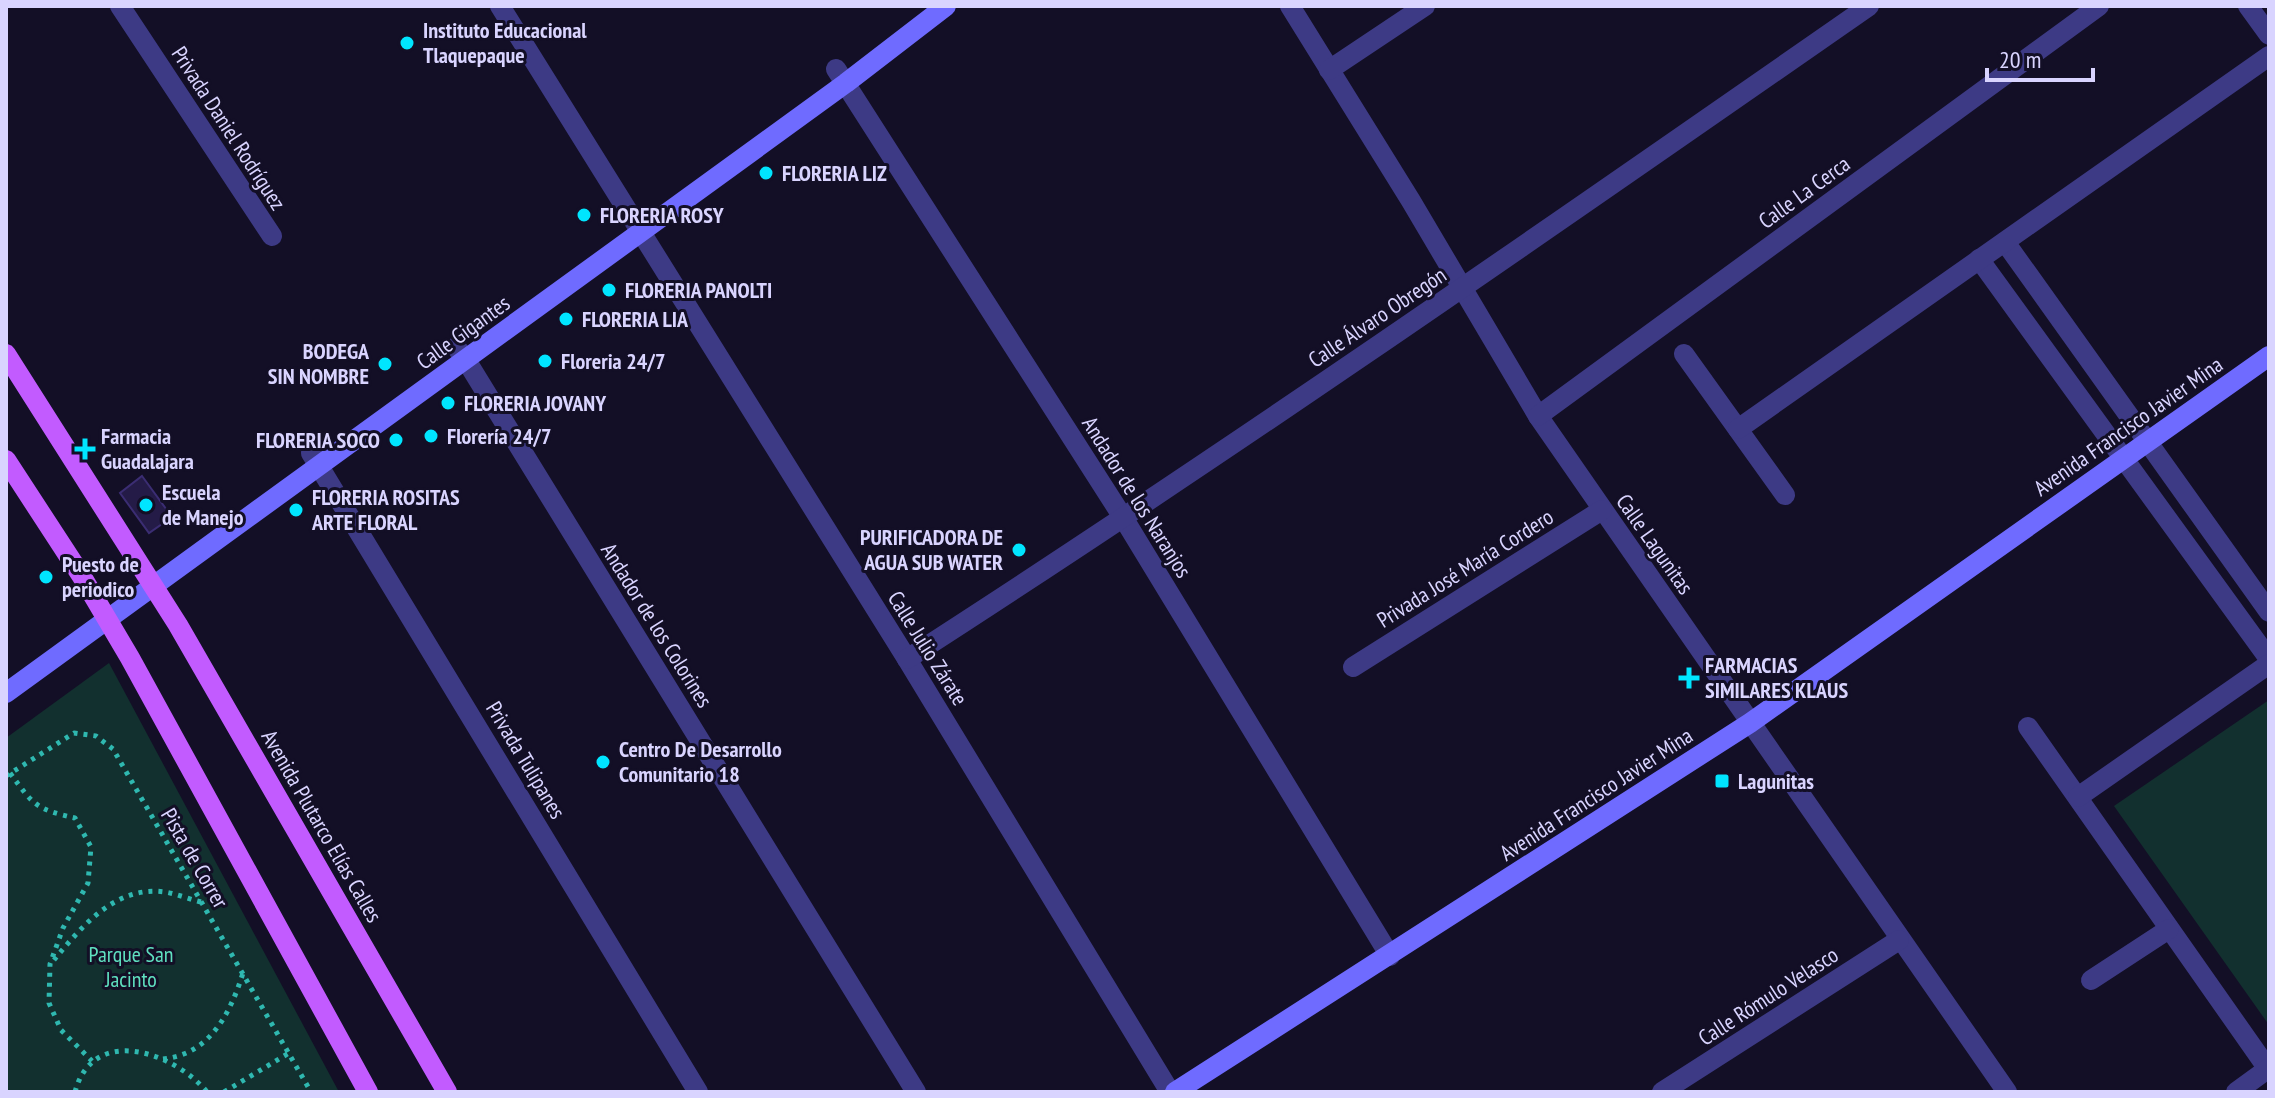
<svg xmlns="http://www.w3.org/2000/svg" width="2275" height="1098" viewBox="0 0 2275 1098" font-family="'PT Sans Narrow',sans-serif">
	<rect width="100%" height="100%" fill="#130f26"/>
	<g fill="#12302f">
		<polygon points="109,663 339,1092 6,1092 6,738"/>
		<polygon points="2269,700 2269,1025 2114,806"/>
	</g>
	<polygon fill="#241b47" stroke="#3b2d73" stroke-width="2" points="142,476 172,517 149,533 120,493"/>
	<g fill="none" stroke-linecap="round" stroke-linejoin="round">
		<g stroke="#2fb8b0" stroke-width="5" stroke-dasharray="4 6" stroke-linecap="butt">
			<path d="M10,773C34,806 36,809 75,818L91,847L88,883L63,928L50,964L49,1003L61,1030L92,1061"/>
			<polyline points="6,776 74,733 96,736 113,749 311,1092"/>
			<path d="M54,960C82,926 116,885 165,892C177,894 189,899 201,902"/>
			<path d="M163,1059C210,1054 230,1014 243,973"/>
			<path d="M75,1092C93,1024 174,1052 207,1092"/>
			<polyline points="224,1092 289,1053"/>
		</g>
		<g stroke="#3d3a85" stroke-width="20">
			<polyline points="120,6 272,236"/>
			<polyline points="500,6 907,659 1170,1092"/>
			<polyline points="1290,6 1411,201 1538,416 2007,1092"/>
			<polyline points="2248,6 2269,35"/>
			<polyline points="836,69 1124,519 1390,956"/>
			<polyline points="1329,70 1425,6"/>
			<polyline points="2005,242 2269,612"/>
			<polyline points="1979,259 2269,659"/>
			<polyline points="456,347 466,360 916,1092"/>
			<polyline points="1684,354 1785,495"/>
			<polyline points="1538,416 2099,6"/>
			<polyline points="1738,429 2269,56"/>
			<polyline points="311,453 698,1092"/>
			<path d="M907,659C1233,449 1551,227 1869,6"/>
			<polyline points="1353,667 1602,510"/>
			<polyline points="2028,727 2268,1069"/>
			<polyline points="2078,797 2269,664"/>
			<polyline points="2091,980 2169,929"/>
			<polyline points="1662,1092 1899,940"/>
			<polyline points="2236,1092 2269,1068"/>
		</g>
		<g stroke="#6f6bff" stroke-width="20">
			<polyline points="6,693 846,83 946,6"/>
			<polyline points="1175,1092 1750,723 2269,356"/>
		</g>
		<g stroke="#c25bff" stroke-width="20">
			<polyline points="6,354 178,625 447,1092"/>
			<polyline points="6,460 81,575 130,658 368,1092"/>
		</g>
	</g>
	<g fill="#00e5ff" stroke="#130f26" stroke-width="3">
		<circle cx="407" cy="43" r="8"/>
		<circle cx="766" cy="173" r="8"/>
		<circle cx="584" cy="215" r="8"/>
		<circle cx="609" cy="290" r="8"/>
		<circle cx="566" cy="319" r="8"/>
		<circle cx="545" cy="361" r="8"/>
		<circle cx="385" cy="364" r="8"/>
		<circle cx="448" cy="403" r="8"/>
		<circle cx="431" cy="436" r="8"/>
		<circle cx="396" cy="440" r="8"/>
		<path d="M81 437h8v8h8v8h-8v8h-8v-8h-8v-8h8z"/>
		<circle cx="146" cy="505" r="8"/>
		<circle cx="296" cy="510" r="8"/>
		<circle cx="1019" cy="550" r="8"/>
		<circle cx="46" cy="577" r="8"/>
		<path d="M1685 666h8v8h8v8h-8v8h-8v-8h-8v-8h8z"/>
		<circle cx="603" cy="762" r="8"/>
		<rect x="1714" y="773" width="16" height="16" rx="4"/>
	</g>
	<g text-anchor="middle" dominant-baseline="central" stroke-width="6" stroke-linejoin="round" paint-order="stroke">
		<g font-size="22" font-weight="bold" fill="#d9d4ff" stroke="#130f26" text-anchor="start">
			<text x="423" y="30">Instituto Educacional<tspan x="423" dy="25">Tlaquepaque</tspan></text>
			<text x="782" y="173">FLORERIA LIZ</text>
			<text x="600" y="215">FLORERIA ROSY</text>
			<text x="625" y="290">FLORERIA PANOLTI</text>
			<text x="582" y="319">FLORERIA LIA</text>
			<text x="369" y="351" text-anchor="end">BODEGA<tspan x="369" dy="25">SIN NOMBRE</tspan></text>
			<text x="561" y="361">Floreria 24/7</text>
			<text x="464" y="403">FLORERIA JOVANY</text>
			<text x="101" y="436">Farmacia<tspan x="101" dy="25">Guadalajara</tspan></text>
			<text x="447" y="436">Florería 24/7</text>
			<text x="380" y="440" text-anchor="end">FLORERIA SOCO</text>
			<text x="162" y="492">Escuela<tspan x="162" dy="25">de Manejo</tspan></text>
			<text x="312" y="497">FLORERIA ROSITAS<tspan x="312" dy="25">ARTE FLORAL</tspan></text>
			<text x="1003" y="537" text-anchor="end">PURIFICADORA DE<tspan x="1003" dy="25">AGUA SUB WATER</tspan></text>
			<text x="62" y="564">Puesto de<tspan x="62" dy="25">periodico</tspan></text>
			<text x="1705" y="665">FARMACIAS<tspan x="1705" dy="25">SIMILARES KLAUS</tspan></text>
			<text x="619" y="749">Centro De Desarrollo<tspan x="619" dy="25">Comunitario 18</tspan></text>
			<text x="1738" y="781">Lagunitas</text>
		</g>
		<g font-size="22" fill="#d9d4ff" stroke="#130f26">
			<text transform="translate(229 128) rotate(57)">Privada Daniel Rodríguez</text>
			<text transform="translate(1804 192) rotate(-36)">Calle La Cerca</text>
			<text transform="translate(1377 317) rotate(-34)">Calle Álvaro Obregón</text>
			<text transform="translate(463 332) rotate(-36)">Calle Gigantes</text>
			<text transform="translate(2128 426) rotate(-35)">Avenida Francisco Javier Mina</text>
			<text transform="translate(1137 497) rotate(58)">Andador de los Naranjos</text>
			<text transform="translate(1655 544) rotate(55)">Calle Lagunitas</text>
			<text transform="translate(1465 568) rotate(-32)">Privada José María Cordero</text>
			<text transform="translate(657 625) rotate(58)">Andador de los Colorines</text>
			<text transform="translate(928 648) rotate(58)">Calle Julio Zárate</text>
			<text transform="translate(526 760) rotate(59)">Privada Tulipanes</text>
			<text transform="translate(1596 794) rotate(-33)">Avenida Francisco Javier Mina</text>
			<text transform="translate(322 826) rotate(60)">Avenida Plutarco Elías Calles</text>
			<text transform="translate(195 858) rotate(60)">Pista de Correr</text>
			<text transform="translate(1768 996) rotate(-33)">Calle Rómulo Velasco</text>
		</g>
		<g font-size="22" fill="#5fe0c0" stroke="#130f26">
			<text x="131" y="954">Parque San<tspan x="131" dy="25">Jacinto</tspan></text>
		</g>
	</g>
	<rect width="2275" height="1098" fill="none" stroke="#d9d4ff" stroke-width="16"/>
	<path d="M1987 68v12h106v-12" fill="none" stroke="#d9d4ff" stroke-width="4"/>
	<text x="1999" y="68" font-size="24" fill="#d9d4ff" stroke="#130f26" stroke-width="6" paint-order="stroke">20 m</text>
</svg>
